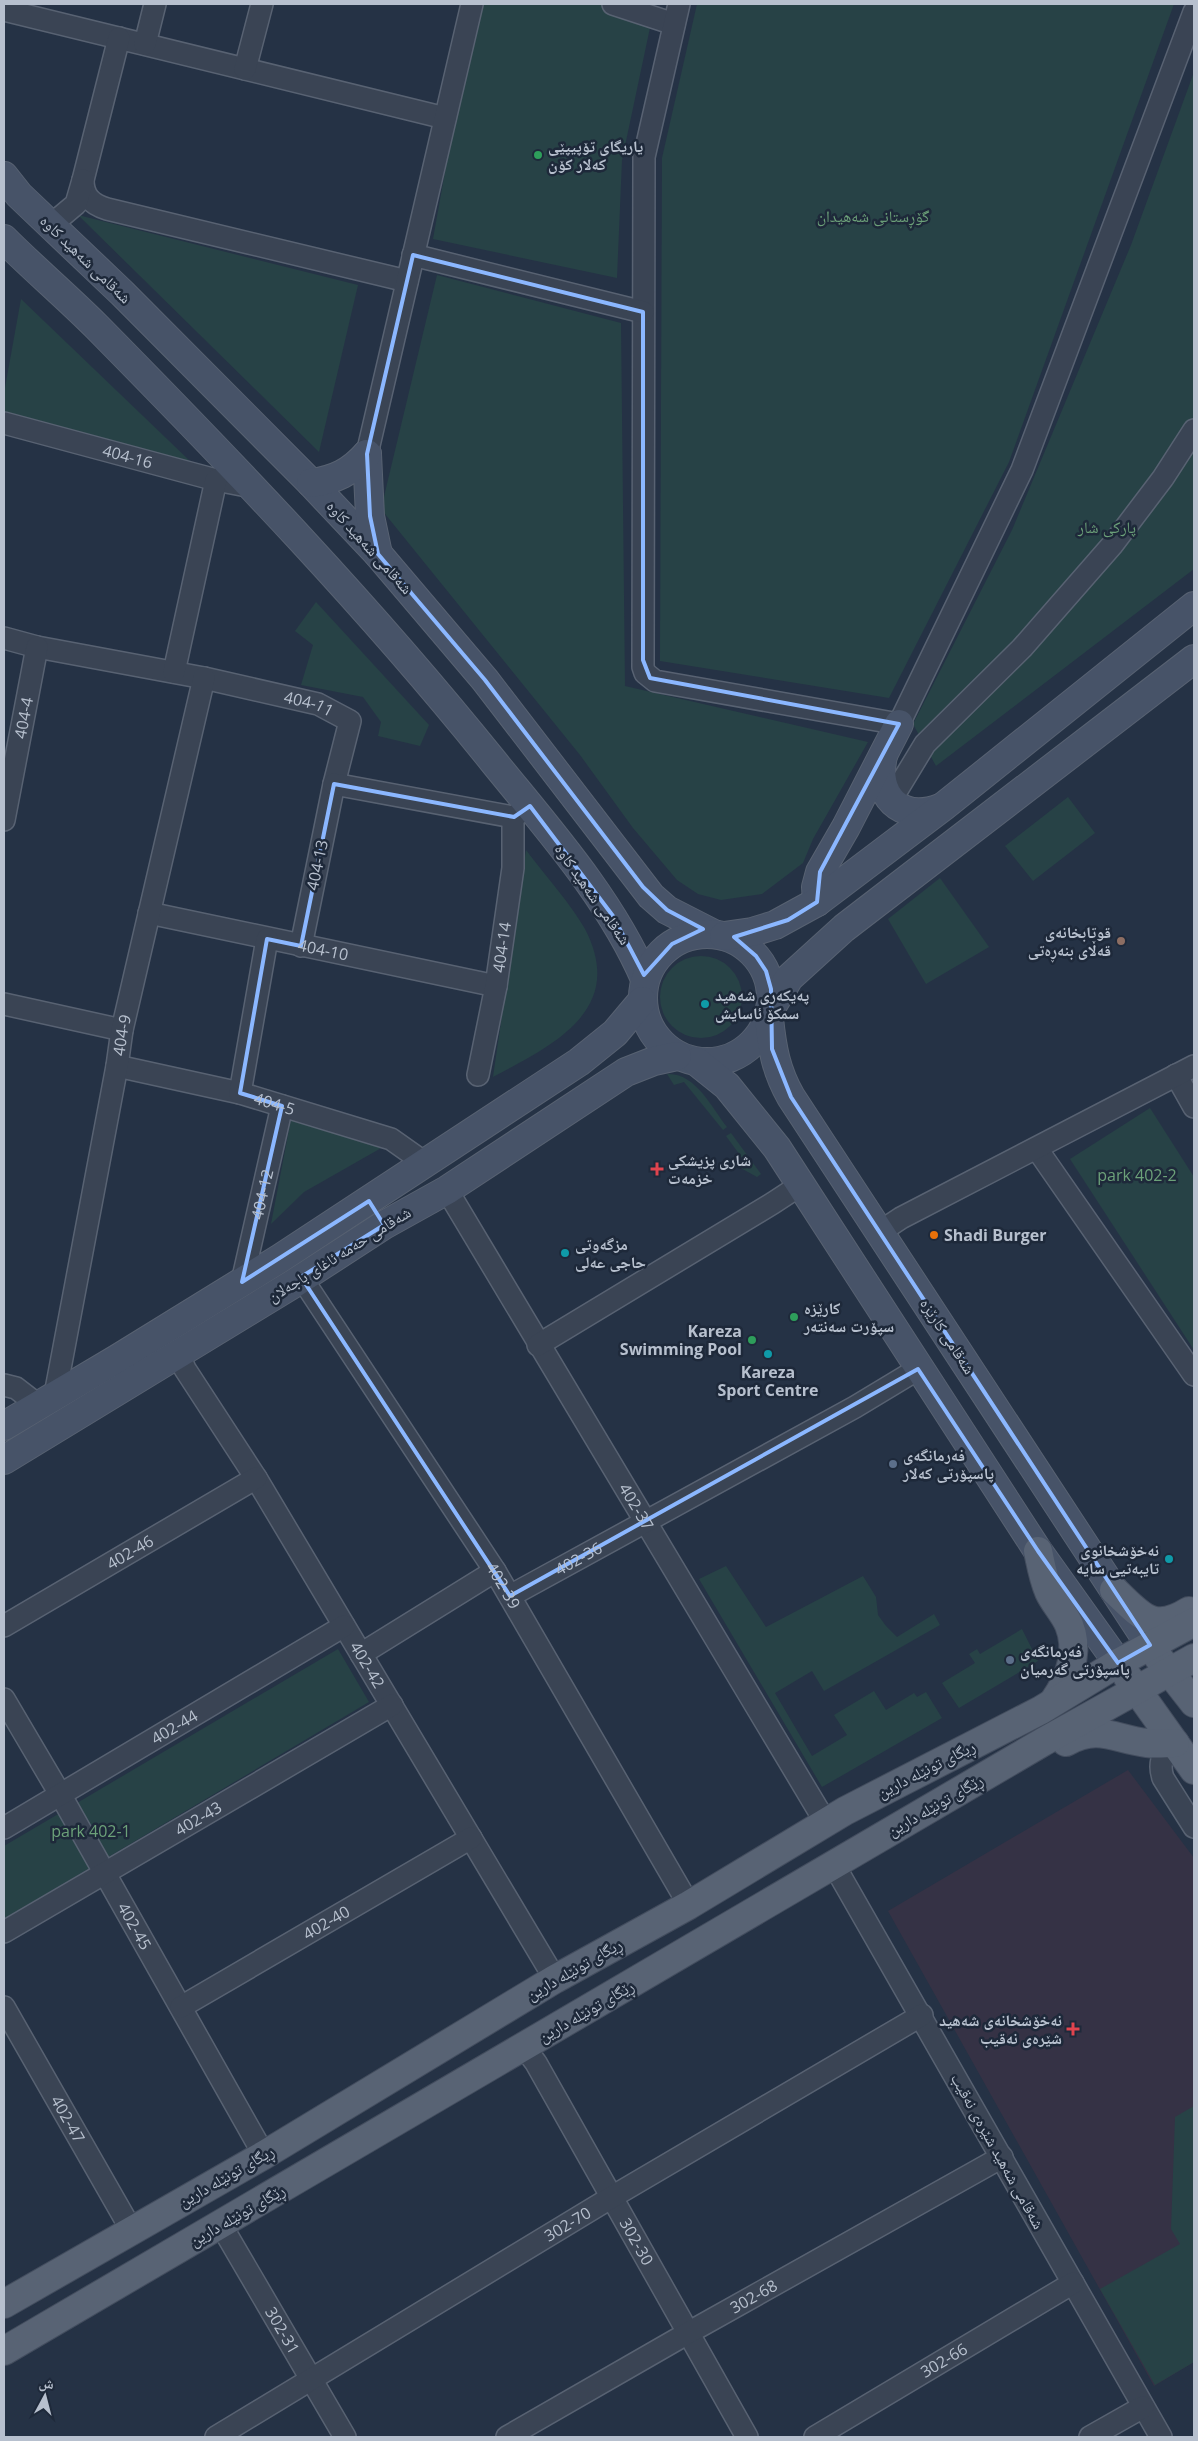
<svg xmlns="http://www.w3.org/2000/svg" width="1198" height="2441" viewBox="0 0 1198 2441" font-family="'Open Sans','Noto Naskh Arabic',sans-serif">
	<rect width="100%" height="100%" fill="#253245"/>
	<polygon fill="#353245" points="1128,1770 1194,1858 1194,2362 1154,2386 888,1911"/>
	<g fill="#274246">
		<polygon points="475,4 655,4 622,160 617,278 433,239"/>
		<polygon points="697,4 1174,4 1009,462 889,698 660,661 662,158"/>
		<polygon points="1194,72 1194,569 936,766 913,724 1012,530 1131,245"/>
		<polygon points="78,215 358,285 319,452"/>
		<polygon points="437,275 621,323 625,686 868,742 813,839 803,863 762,894 721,900 698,894 677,880 633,828 580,755 381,509"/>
		<polygon points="21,299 192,463 4,412 4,393"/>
		<polygon points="316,602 429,725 420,746 378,736 381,722 363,697 301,685 313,645 295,631"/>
		<polygon points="1068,797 1095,833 1033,881 1005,846"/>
		<path d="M526,850C544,874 571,904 585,929C627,1010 553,1045 493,1077Z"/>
		<polygon points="940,878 989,947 926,984 888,919"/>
		<circle cx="701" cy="997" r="41"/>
		<path d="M667,1074C695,1072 712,1108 727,1127L723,1130L684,1082L674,1085Z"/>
		<polygon points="1150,1108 1194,1177 1194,1350 1070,1159"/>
		<polygon points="292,1114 397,1139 304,1192 271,1224"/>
		<polygon points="731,1133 761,1174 757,1177 739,1167 745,1162 726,1136"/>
		<polygon points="726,1566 766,1627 863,1576 876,1597 878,1615 886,1626 897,1637 934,1614 940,1625 824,1691 812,1671 775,1693 812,1756 847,1735 834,1715 874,1691 886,1710 914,1693 917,1697 926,1692 942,1718 822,1787 699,1579"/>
		<polygon points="1022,1629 1038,1661 959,1708 942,1683 975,1663 969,1654 977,1649 980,1654"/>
		<polygon points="338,1649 369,1702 4,1919 4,1846"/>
		<polygon points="1194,2106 1194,2362 1155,2385 1100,2289 1180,2244 1171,2229 1175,2117"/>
	</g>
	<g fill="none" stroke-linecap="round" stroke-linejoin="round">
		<g stroke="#586272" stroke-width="24">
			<g id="street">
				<polyline points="613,4 674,24"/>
				<polyline points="679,4 644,157 643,667 645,673 655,681 899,724 1022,470 1194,12"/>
				<polyline points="4,10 445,118"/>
				<path d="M119,38L83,180C83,196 91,204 107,209L407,281"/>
				<polyline points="145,44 155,4"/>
				<polyline points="245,69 262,4"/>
				<polyline points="51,225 76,204 83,180"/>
				<polyline points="413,255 643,312"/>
				<path id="s1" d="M4,423L216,480L252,487"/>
				<polyline points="367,454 472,4"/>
				<path id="s2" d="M4,638L37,647L204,678L318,704L350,721L334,784L301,946"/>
				<polyline points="174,672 216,480"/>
				<polyline points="334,784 513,817 525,809"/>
				<polyline points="891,800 925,744 1022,648 1113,544 1163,478 1194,430"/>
				<path id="s3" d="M4,820L37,647"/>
				<path id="s4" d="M149,913L496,986"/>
				<polyline points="4,1004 122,1030"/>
				<path id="s5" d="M117,1066L240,1093L391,1139L425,1163"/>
				<path id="s6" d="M478,1075L496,986L513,868V817"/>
				<polyline points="1176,1075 1194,1107"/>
				<polyline points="240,1093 267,939"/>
				<polyline points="1037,1149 1194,1375"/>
				<path id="s7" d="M447,1190L826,1823"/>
				<polyline points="880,1232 901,1218 1194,1066"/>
				<path id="s8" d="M301,1277L495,1571L689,1905"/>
				<path id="s9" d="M242,1282L282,1106"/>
				<polyline points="538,1345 773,1203 802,1184"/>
				<path id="s10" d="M178,1352L185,1369L256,1478L555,1979"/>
				<polyline points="4,1385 16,1388 38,1405"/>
				<path id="s11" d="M55,1395L117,1066L122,1030L204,678"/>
				<path id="s12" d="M510,1596L855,1407L918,1369"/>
				<path id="s13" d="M4,1626L256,1478"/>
				<polyline points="361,1654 495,1571"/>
				<path id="s14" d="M4,1699L60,1794L264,2155"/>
				<path d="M1175,1743C1163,1752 1158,1763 1163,1778L1194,1827"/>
				<path id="s15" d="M4,1828L344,1626"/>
				<polyline points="834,1865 1161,2437"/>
				<path id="s16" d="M4,1932L392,1705"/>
				<path id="s17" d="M4,2007L132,2231"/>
				<path id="s18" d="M181,2007L471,1838"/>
				<path id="s19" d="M524,2047L536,2063L747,2437"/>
				<path id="s20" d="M221,2225L345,2437"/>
				<path id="s21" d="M216,2437L612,2197L922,2015"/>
				<path id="s22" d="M507,2437L688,2333L1002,2157"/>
				<path id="s23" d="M815,2437L1073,2283"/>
				<polyline points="1090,2437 1143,2407"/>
			</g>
		</g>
		<g stroke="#586272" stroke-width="30">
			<g id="secondary">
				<polyline points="4,176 19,195 122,293 311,483 378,554 485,680 651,896 667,910 714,934"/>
				<path d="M4,239C34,269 67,297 97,327C235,467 370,608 493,761C548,829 610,898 645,979"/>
				<polyline points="367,454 370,516 378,554"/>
				<path d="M311,483C335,480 351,472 367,454"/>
				<path d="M883,756C874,795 900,823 940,808"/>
				<polyline points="817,902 816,887 820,872 846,827 899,724"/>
				<circle cx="707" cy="998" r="64"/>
				<polyline points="724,936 752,932 775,925 817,902 944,806 1194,606"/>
				<polyline points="771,1008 789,978 844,928 1194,659"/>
				<path d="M769,1018C772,1048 776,1071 791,1097L1150,1645"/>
				<polyline points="697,1062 727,1086 777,1148 1038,1551 1118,1663"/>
				<polyline points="4,1426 117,1359 279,1259 579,1062 615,1033 642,1001"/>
				<polyline points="4,1460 293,1284 384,1225 447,1190 626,1072 654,1061 677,1056"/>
			</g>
		</g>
		<g stroke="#434d5e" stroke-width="30">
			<g id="primary">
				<path d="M1038,1551C1041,1565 1043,1578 1049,1592C1054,1603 1064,1613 1069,1625C1080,1652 1069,1679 1054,1701"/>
				<path d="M1114,1590C1141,1615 1152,1634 1189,1611"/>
				<polyline points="1158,1657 1194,1703"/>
				<polyline points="1127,1676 1194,1770"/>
				<path d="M1066,1742C1099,1724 1114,1739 1147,1743C1156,1744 1166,1743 1175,1743"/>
				<polyline points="4,2304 264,2155 555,1979 689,1905 845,1811 1041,1710 1118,1663 1194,1622"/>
				<polyline points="4,2351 1043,1742 1194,1658"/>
			</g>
		</g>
		<use href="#street" stroke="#3a4454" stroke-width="21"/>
		<use href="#secondary" stroke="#475368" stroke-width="28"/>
		<use href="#primary" stroke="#586374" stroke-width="28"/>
	</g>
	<path fill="none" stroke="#8bb7ff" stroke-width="4" stroke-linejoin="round" d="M413,255L643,312V660L650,678L899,724L820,872L817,902L788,920L734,937L756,956L766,971L771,989L772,1049L791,1097L1150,1645L1118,1663L1038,1551L918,1369L510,1596L301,1277L384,1225L369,1201L242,1282L282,1106L240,1093L267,939L301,946L334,784L514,817L530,806L613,916L644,975L672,944L703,929L667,910L643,887L485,680L378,554L370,516L367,454Z"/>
	<g fill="#2e9e5b" stroke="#1e293a" stroke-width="2">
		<circle cx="538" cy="155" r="5"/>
		<circle cx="794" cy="1317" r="5"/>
		<circle cx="752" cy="1340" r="5"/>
	</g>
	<circle fill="#8d6e63" stroke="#1e293a" stroke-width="2" cx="1121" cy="941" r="5"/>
	<g fill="#0f9aa8" stroke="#1e293a" stroke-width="2">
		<circle cx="705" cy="1004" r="5"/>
		<circle cx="565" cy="1253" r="5"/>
		<circle cx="768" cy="1354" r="5"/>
		<circle cx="1169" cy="1559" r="5"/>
	</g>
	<g fill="#e0444e" stroke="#1e293a" stroke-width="2">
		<path d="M654.5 1161.5h5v5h5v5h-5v5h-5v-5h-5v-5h5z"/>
		<path d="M1070.5 2021.5h5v5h5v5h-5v5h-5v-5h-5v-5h5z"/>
	</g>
	<circle fill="#e8710a" stroke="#1e293a" stroke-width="2" cx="934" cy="1235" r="5"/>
	<g fill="#5c6f8a" stroke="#1e293a" stroke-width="2">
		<circle cx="893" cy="1464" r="5"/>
		<circle cx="1010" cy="1660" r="5"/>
	</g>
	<g text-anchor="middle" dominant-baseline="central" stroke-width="5" stroke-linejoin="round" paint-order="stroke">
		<g font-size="16" font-weight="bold" fill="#b7c0ce" stroke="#1e293a" text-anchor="start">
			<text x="548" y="146">یاریگای تۆپیپێی<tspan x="548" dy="18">کەلار کۆن</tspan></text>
			<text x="1111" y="932" text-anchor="end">قوتابخانەی<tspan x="1111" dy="18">قەڵای بنەڕەتی</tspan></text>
			<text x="715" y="995">پەیکەری شەهید<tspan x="715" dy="18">سمکۆ ئاسایش</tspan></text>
			<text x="668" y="1160">شاری پزیشکی<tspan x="668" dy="18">خزمەت</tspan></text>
			<text x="944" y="1235">Shadi Burger</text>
			<text x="575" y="1244">مزگەوتی<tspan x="575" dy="18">حاجی عەلی</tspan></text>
			<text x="804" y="1308">کارێزە<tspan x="804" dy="18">سپۆرت سەنتەر</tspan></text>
			<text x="742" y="1331" text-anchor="end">Kareza<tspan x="742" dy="18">Swimming Pool</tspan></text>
			<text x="768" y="1372" text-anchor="middle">Kareza<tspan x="768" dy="18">Sport Centre</tspan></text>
			<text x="903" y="1455">فەرمانگەی<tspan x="903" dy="18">پاسپۆرتی کەلار</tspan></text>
			<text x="1159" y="1550" text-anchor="end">نەخۆشخانوی<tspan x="1159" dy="18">تایبەتیی سایە</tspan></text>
			<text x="1020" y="1651">فەرمانگەی<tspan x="1020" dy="18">پاسپۆرتی گەرمیان</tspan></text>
			<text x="1062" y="2020" text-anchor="end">نەخۆشخانەی شەهید<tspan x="1062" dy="18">شێرەی نەقیب</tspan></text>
		</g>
		<g font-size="16" fill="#6ca179" stroke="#1e293a">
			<text x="873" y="216">گۆڕستانی شەهیدان</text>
			<text x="1107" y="527">پارکی شار</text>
			<text x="1137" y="1175">park 402-2</text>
			<text x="91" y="1831">park 402-1</text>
		</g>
		<g font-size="16" fill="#b7c0ce" stroke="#1e293a">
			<text transform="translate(86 259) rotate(44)">شەقامی شەهید کاوە</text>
			<text stroke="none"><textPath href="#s1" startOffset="128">404-16</textPath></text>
			<text transform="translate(370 547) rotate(48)">شەقامی شەهید کاوە</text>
			<text stroke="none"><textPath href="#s2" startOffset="312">404-11</textPath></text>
			<text stroke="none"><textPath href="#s3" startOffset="104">404-4</textPath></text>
			<text transform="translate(317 865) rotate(-78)">404-13</text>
			<text transform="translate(593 894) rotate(55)">شەقامی شەهید کاوە</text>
			<text stroke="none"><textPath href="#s6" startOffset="130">404-14</textPath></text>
			<text stroke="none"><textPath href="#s4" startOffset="178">404-10</textPath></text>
			<text stroke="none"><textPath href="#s11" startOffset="366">404-9</textPath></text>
			<text stroke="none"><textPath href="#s5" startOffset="162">404-5</textPath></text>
			<text stroke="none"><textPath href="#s9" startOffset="90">404-12</textPath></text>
			<text transform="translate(339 1254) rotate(-32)">شەقامی حەمە ئاغای باجەلان</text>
			<text transform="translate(948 1336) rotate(57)">شەقامی کارێزە</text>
			<text stroke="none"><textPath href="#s7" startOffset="369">402-37</textPath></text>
			<text stroke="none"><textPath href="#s13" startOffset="146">402-46</textPath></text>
			<text stroke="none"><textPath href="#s12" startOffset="78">402-36</textPath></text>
			<text stroke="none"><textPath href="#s8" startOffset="369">402-39</textPath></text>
			<text stroke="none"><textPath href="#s10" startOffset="366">402-42</textPath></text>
			<text stroke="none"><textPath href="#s15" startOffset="198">402-44</textPath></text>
			<text transform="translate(926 1769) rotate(-27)">ڕیگای تونێلە دارین</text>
			<text transform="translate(935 1805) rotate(-30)">ڕێگای تونێلە دارین</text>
			<text stroke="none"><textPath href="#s16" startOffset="225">402-43</textPath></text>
			<text stroke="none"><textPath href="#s18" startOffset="168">402-40</textPath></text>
			<text stroke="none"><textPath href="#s14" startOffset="262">402-45</textPath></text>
			<text transform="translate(574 1969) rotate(-30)">ڕیگای تونێلە دارین</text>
			<text transform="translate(586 2011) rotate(-30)">ڕێگای تونێلە دارین</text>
			<text stroke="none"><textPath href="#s17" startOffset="129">402-47</textPath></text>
			<text transform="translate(998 2151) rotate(61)">شەقامی شەهید شێرەی نەقیب</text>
			<text transform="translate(226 2176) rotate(-30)">ڕیگای تونێلە دارین</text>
			<text transform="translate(237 2215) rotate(-30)">ڕێگای تونێلە دارین</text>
			<text stroke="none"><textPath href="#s21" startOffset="411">302-70</textPath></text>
			<text stroke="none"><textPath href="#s19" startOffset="225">302-30</textPath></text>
			<text stroke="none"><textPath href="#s22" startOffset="284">302-68</textPath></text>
			<text stroke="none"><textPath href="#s20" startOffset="122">302-31</textPath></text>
			<text stroke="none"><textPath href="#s23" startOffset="150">302-66</textPath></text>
		</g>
	</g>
	<rect width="1198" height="2441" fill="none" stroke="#b7c0ce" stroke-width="10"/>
	<g transform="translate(45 2396) rotate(7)" stroke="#1e293a" stroke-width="4" paint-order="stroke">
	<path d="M0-4L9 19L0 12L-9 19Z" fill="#b7c0ce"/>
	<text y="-8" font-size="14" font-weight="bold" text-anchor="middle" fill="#b7c0ce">ش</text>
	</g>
</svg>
